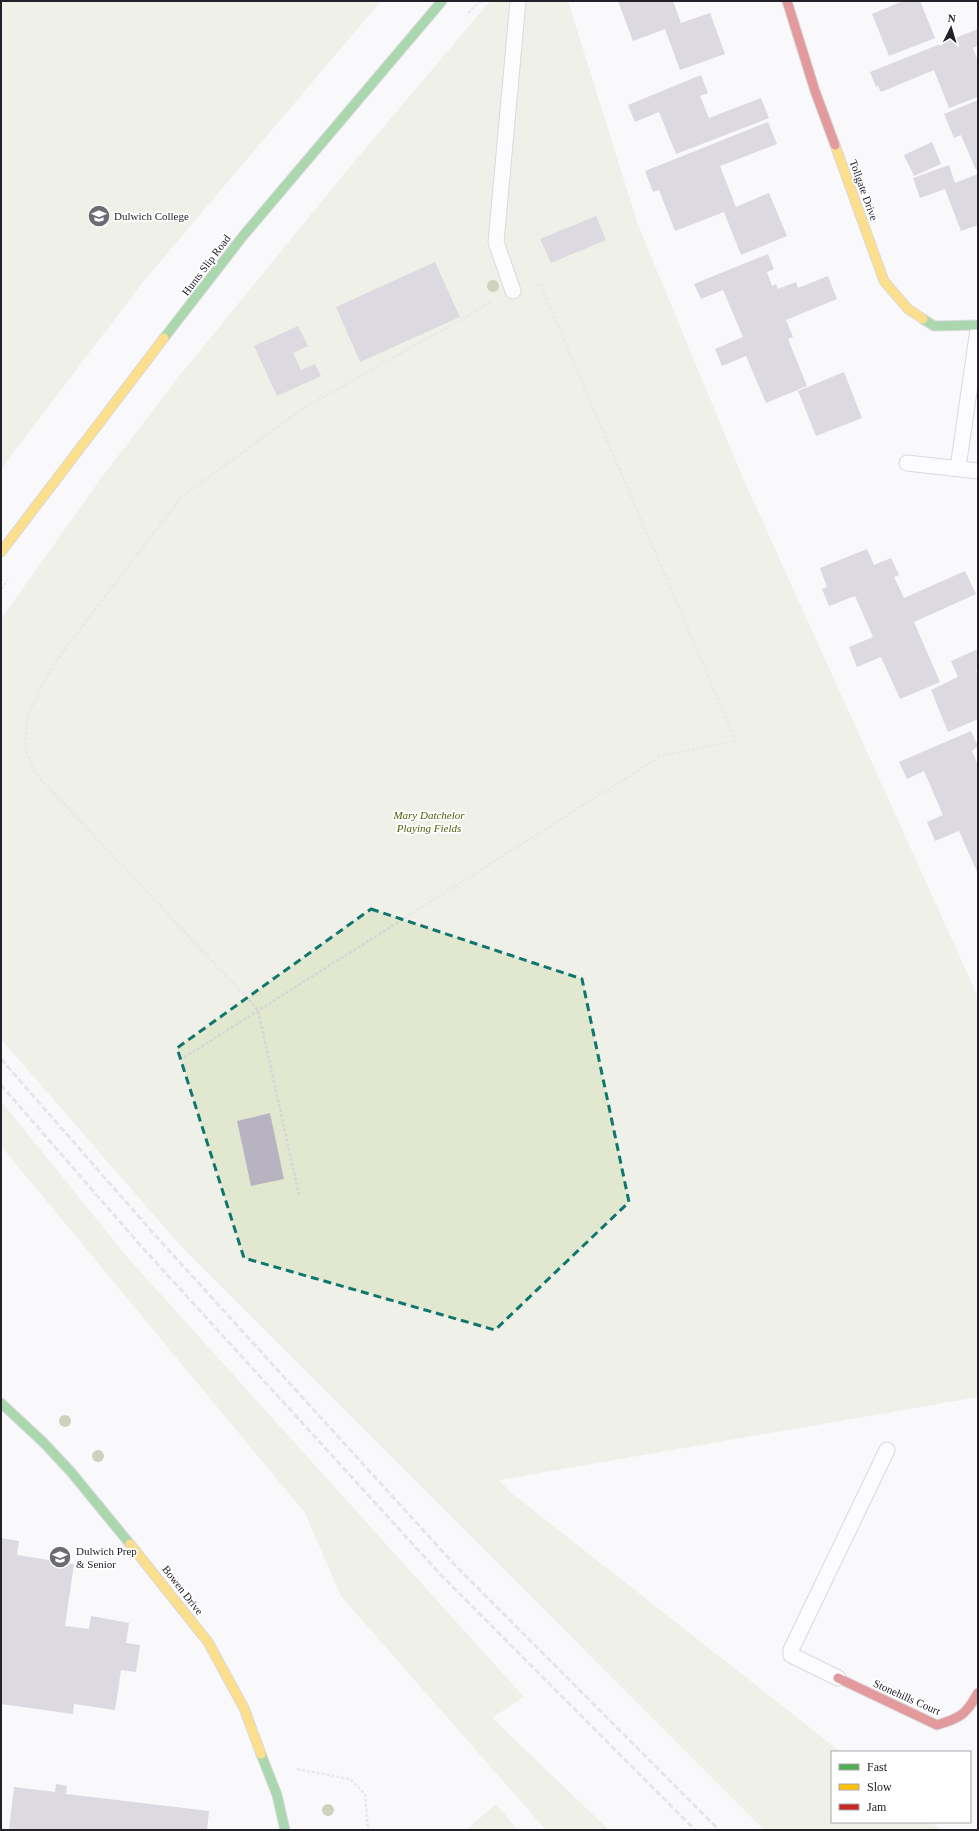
<svg xmlns="http://www.w3.org/2000/svg" width="979" height="1831" viewBox="0 0 979 1831" font-family="Georgia,serif">
	<rect width="100%" height="100%" fill="#f9f8fb"/>
	<g fill="#e2e8d0">
		<polygon points="1,1 381,1 143,282 1,469"/>
		<polygon points="490,1 568,1 638,225 742,476 978,997 978,1397 499,1480 510,1492 841,1752 832,1752 832,1822 931,1822 941,1830 764,1830 179,1244 1,1039 1,619 102,477 181,374 349,168"/>
		<polygon points="1,1101 128,1258 524,1697 492,1718 609,1830 546,1830 341,1596 305,1513 1,1146"/>
		<polygon points="496,1804 518,1830 466,1830"/>
	</g>
	<g fill="#b8b3c1">
		<polygon points="618,1 673,1 681,23 710,13 725,54 680,70 665,29 633,41"/>
		<polygon points="903,1 920,1 935,38 889,56 872,14"/>
		<polygon points="978,29 978,46 973,48 978,61 978,97 949,108 934,70 881,92 878,86 876,87 870,72"/>
		<polygon points="701,75 708,93 700,96 709,118 761,98 769,118 676,154 659,112 635,122 628,105"/>
		<polygon points="978,100 978,170 976,170 961,135 954,138 944,114"/>
		<polygon points="768,122 777,144 720,166 736,207 769,193 787,236 741,255 724,212 675,231 659,190 653,192 645,171"/>
		<polygon points="932,142 941,164 914,176 904,155"/>
		<polygon points="949,165 955,183 978,174 978,225 961,231 945,189 920,198 913,178"/>
		<polygon points="596,216 606,240 551,263 540,239"/>
		<polygon points="768,254 774,269 767,272 772,286 776,284 778,289 796,282 798,288 828,276 837,299 786,320 793,337 788,339 807,386 766,403 746,356 722,366 715,349 743,337 723,290 701,299 694,284"/>
		<polygon points="435,262 460,317 360,362 336,307"/>
		<polygon points="298,326 308,346 293,353 301,370 315,364 321,376 277,396 254,346"/>
		<polygon points="844,372 862,418 816,436 798,391"/>
		<polygon points="867,549 874,565 891,558 899,575 894,577 904,598 965,571 976,594 914,622 940,682 900,699 881,657 857,667 849,647 873,637 855,596 829,606 822,589 827,587 820,568"/>
		<polygon points="978,649 978,670 976,671 978,677 978,719 948,732 931,690 958,677 951,661"/>
		<polygon points="971,731 978,746 972,751 978,765 978,874 959,831 935,841 927,822 943,815 924,771 907,779 899,762"/>
		<polygon points="270,1113 284,1179 251,1186 237,1121"/>
		<polygon points="1,1538 19,1541 17,1555 74,1564 65,1626 89,1629 91,1616 129,1623 126,1643 140,1645 136,1672 121,1670 115,1710 74,1704 73,1714 1,1704"/>
		<polygon points="56,1784 67,1786 66,1794 209,1811 207,1830 9,1830 14,1787 55,1792"/>
	</g>
	<g fill="none" stroke-linecap="round" stroke-linejoin="round">
		<g stroke="#b4b3b8" stroke-width="17">
			<g id="lane">
				<polyline points="513,291 496,242 518,1"/>
				<polyline points="907,463 978,471"/>
				<polyline points="958,468 978,329"/>
				<polyline points="838,1678 791,1655 791,1650 887,1450"/>
			</g>
		</g>
		<g stroke="#b4b3b8" stroke-width="11">
			<g id="fast">
				<polyline points="923,319 934,326 978,325"/>
				<polyline points="164,338 243,236 442,1"/>
				<polyline points="1,1403 43,1442 71,1472 130,1544"/>
				<polyline points="261,1754 277,1795 285,1830"/>
			</g>
		</g>
		<g stroke="#b4b3b8" stroke-width="11">
			<g id="slow">
				<polyline points="835,145 884,281 908,309 923,319"/>
				<polyline points="1,552 164,338"/>
				<polyline points="130,1544 208,1642 244,1708 261,1754"/>
			</g>
		</g>
		<g stroke="#b4b3b8" stroke-width="11">
			<g id="jam">
				<polyline points="787,1 815,91 835,145"/>
				<path d="M838,1678L937,1725C960,1718 966,1715 978,1693"/>
			</g>
		</g>
		<g stroke="#d6d5d7" stroke-width="2.5" stroke-dasharray="3 2" stroke-linecap="butt">
			<polyline points="468,13 481,1"/>
			<polyline points="1,589 8,580"/>
			<polyline points="180,1060 661,756 736,741 540,284 536,285"/>
			<polyline points="299,1195 258,1010 35,773 25,747 28,714 53,665 181,497 302,409 492,302"/>
			<polyline points="297,1769 350,1779 365,1794 368,1830"/>
		</g>
		<use href="#lane" stroke="#fefefe" stroke-width="15"/>
		<use href="#fast" stroke="#4caf50" stroke-width="9"/>
		<use href="#slow" stroke="#ffc107" stroke-width="9"/>
		<use href="#jam" stroke="#c62828" stroke-width="9"/>
		<g stroke="#ceced0" stroke-width="3" stroke-dasharray="6 3" stroke-linecap="butt">
			<polyline points="1,1059 154,1234 453,1563 719,1830"/>
			<polyline points="1,1085 141,1246 440,1574 695,1830"/>
		</g>
	</g>
	<g fill="#9da376">
		<circle cx="493" cy="286" r="6"/>
		<circle cx="65" cy="1421" r="6"/>
		<circle cx="98" cy="1456" r="6"/>
		<circle cx="328" cy="1810" r="6"/>
	</g>
	<path d="M0 0H979V1831H0ZM371,909L582,979L629,1202L495,1330L244,1258L177,1048Z" fill="#f9f8fb" fill-opacity=".55" fill-rule="evenodd"/>
	<path fill="none" stroke="#0f766e" stroke-width="3" stroke-dasharray="8 5" stroke-linejoin="round" d="M371,909L582,979L629,1202L495,1330L244,1258L177,1048Z"/>
	<defs>
		<g id="school-disc" transform="scale(1.15)"><circle r="9.5" fill="#6e6c72" stroke="#fff"/><path d="M0-5L7-2L0 1L-7-2ZM-4 1L0 2.5L4 1V4Q0 6-4 4Z" fill="#fff"/></g>
	</defs>
	<g fill-rule="evenodd">
		<use href="#school-disc" x="99" y="216"/>
		<use href="#school-disc" x="60" y="1557"/>
	</g>
	<g text-anchor="middle" dominant-baseline="central" stroke-width="3.5" stroke-linejoin="round" paint-order="stroke">
		<g font-size="11" fill="#232029" stroke="#fff">
			<text transform="translate(864 190) rotate(70)">Tollgate Drive</text>
			<text transform="translate(206 265) rotate(-53)">Hunts Slip Road</text>
			<text transform="translate(183 1590) rotate(52)">Bowen Drive</text>
			<text transform="translate(907 1697) rotate(24)">Stonehills Court</text>
		</g>
		<g font-size="11" fill="#232029" stroke="#fff" text-anchor="start">
			<text x="114" y="216">Dulwich College</text>
			<text x="76" y="1551">Dulwich Prep<tspan x="76" dy="13">&amp; Senior</tspan></text>
		</g>
		<g font-size="11" font-style="italic" fill="#525d09" stroke="#fff">
			<text x="429" y="815">Mary Datchelor<tspan x="429" dy="13">Playing Fields</tspan></text>
		</g>
	</g>
	<rect width="979" height="1831" fill="none" stroke="#232029" stroke-width="4"/>
	<rect x="831" y="1751" width="140" height="72" fill="#ffffff" stroke="#a7a6a9"/>
	<rect x="839" y="1764" width="20" height="6" fill="#4caf50" stroke="#a7a6a9"/>
	<text x="867" y="1771" font-size="12" fill="#232029">Fast</text>
	<rect x="839" y="1784" width="20" height="6" fill="#ffc107" stroke="#a7a6a9"/>
	<text x="867" y="1791" font-size="12" fill="#232029">Slow</text>
	<rect x="839" y="1804" width="20" height="6" fill="#c62828" stroke="#a7a6a9"/>
	<text x="867" y="1811" font-size="12" fill="#232029">Jam</text>
	<g transform="translate(951 28) rotate(5)" stroke="#ffffff" stroke-width="3" paint-order="stroke">
	<path d="M0-3L7 15L0 10L-7 15Z" fill="#232029"/>
	<text y="-6" font-size="11" font-weight="bold" text-anchor="middle" fill="#232029">N</text>
	</g>
</svg>
